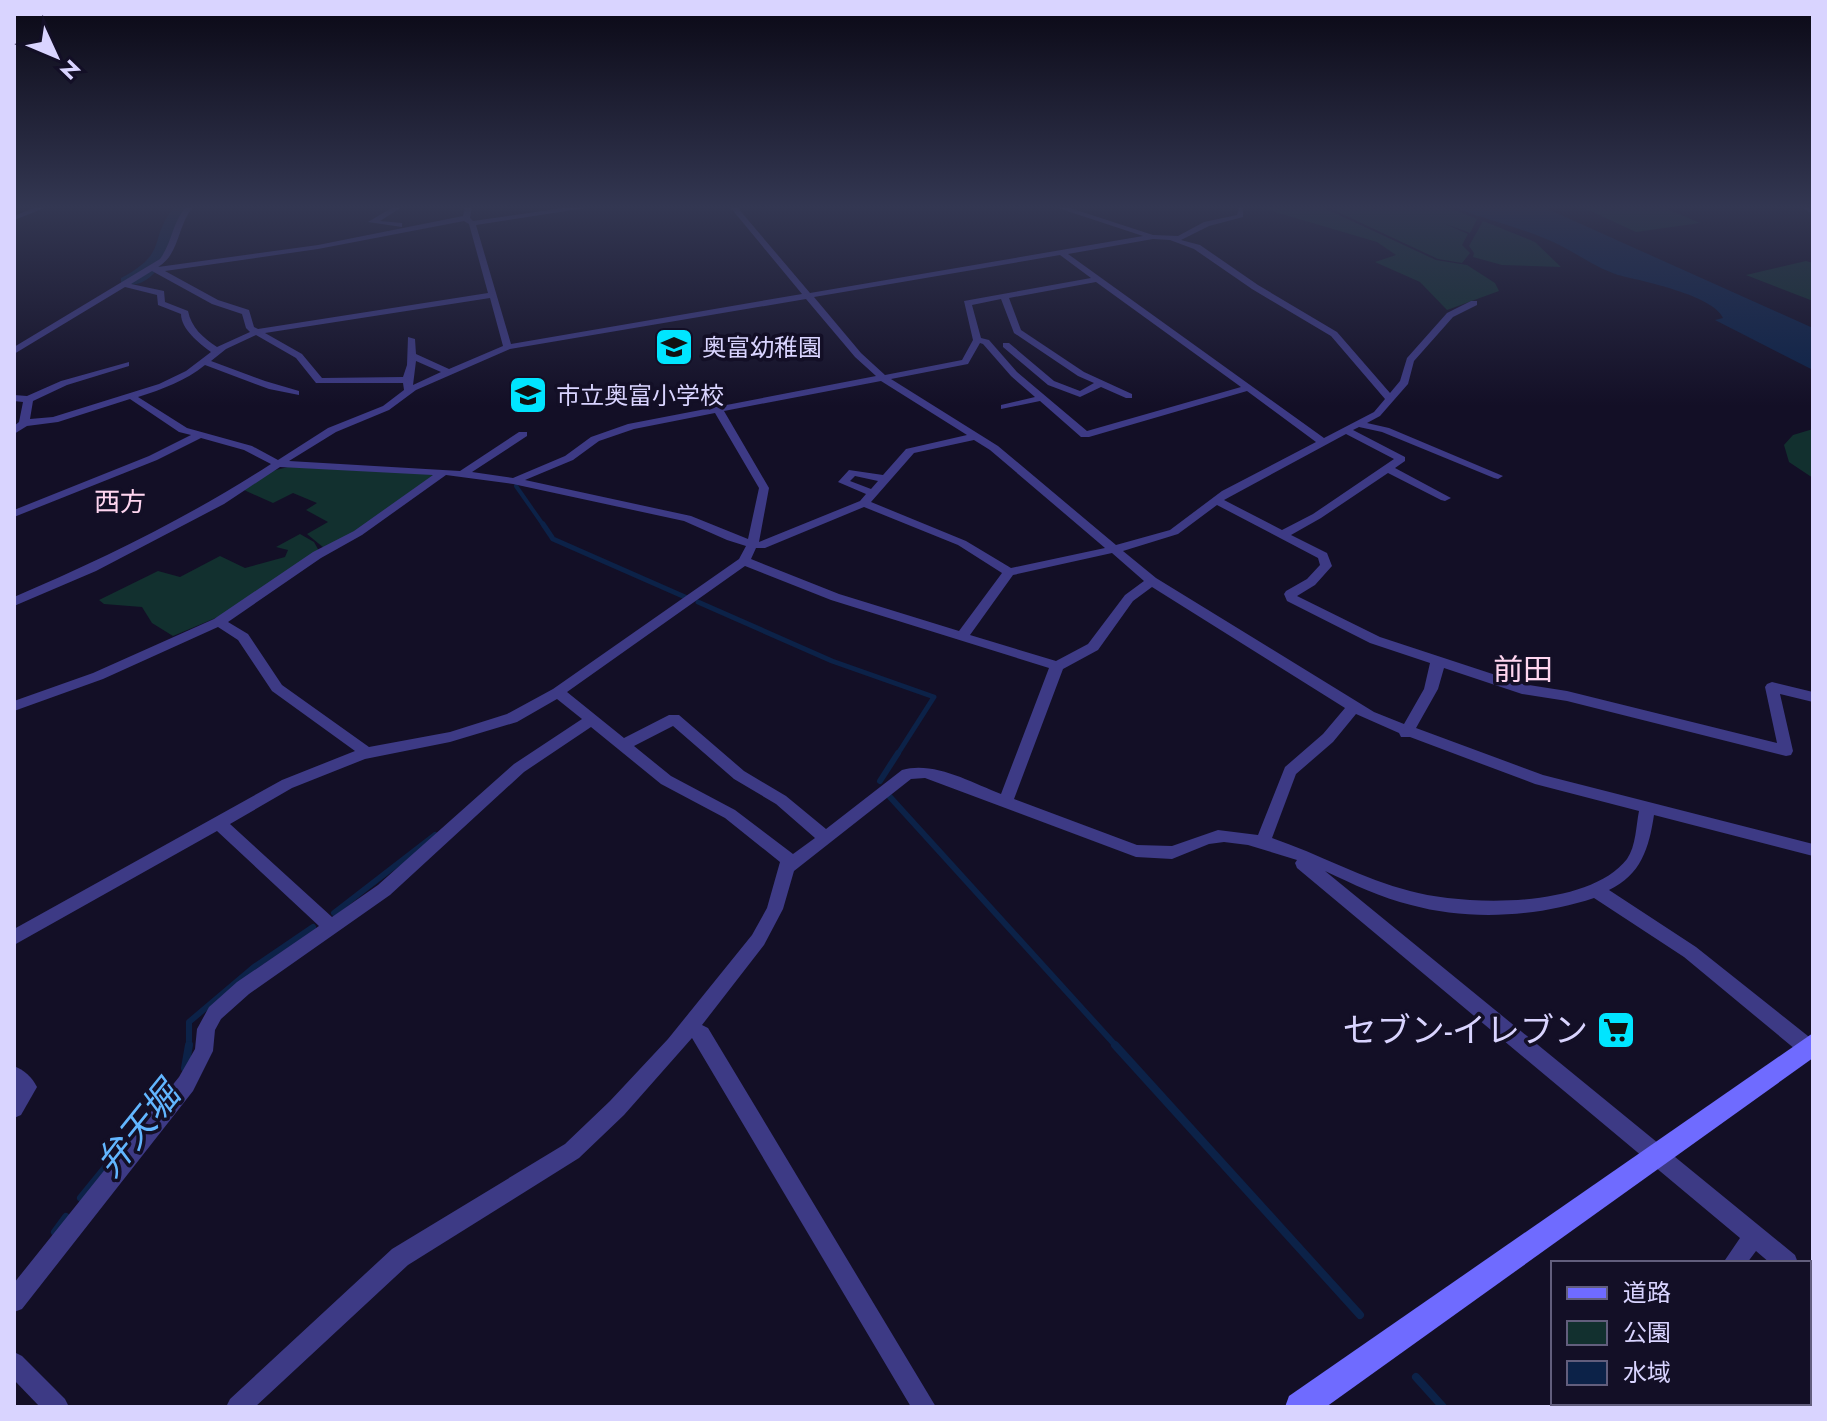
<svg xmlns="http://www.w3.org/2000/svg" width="1827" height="1421" viewBox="0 0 1827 1421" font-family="Jost,'Noto Sans JP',sans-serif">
	<rect width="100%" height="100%" fill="#130f26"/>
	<g fill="#12302f">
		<polygon points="1258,207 1322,207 1436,260 1467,265 1495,283 1499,291 1447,310 1420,282 1375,262 1396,255 1377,242"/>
		<polygon points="1327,207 1447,207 1477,219 1470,233 1443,223 1468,234 1462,245 1470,253 1462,263 1438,259"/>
		<polygon points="1582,207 1663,207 1700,223 1636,232"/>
		<polygon points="1483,221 1535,242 1561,267 1502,265 1473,257 1474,253 1469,246"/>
		<polygon points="1806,261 1813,263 1813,301 1746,275"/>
		<polygon points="1813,429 1813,478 1789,462 1784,445 1793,435"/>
		<polygon points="288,467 435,474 356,531 324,548 307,534 328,522 306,510 317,503 293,493 273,503 244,490 272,471"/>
		<polygon points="300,534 314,542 319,551 225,614 173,636 152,623 142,607 104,604 99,600 158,571 180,577 220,556 245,568 285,557 288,550 276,547"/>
	</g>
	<path fill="#0c2248" d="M1453,207H1543L1813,328V370L1715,320L1723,318C1713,295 1642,281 1618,275C1593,267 1570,248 1546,239C1516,226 1484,219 1453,207Z"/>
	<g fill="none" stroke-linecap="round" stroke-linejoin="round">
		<polyline stroke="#0c2248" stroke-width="4" points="516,486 544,526"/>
		<g stroke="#0c2248" stroke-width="5">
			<polyline points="543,524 553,539 685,597"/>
			<polyline points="698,602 832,661 934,697 897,755"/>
		</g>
		<g stroke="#0c2248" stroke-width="6">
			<polyline points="880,781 898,753"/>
			<polyline points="890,797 1117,1047"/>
			<polyline points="334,913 435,835"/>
			<polyline points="189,1047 189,1022 254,967 313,927"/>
		</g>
		<g stroke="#0c2248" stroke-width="8">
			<polyline points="1115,1045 1360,1315"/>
			<polyline points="185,1068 189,1045"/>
			<polyline points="81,1198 125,1144"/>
			<polyline points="55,1232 66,1217"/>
			<polyline points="1416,1377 1443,1407"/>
		</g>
		<path fill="#0c2248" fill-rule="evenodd" d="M175,207H191C171,229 165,293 121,284V278C171,252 147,238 175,207Z"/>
		<g fill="#3d3a85" fill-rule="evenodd">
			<polygon points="36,207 47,207 14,220 14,216"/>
			<path d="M186,207H193C177,226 180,254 158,267L318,245L463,216L465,207H472L470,218L473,221L570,207H592L476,225L511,344L802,294L730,207H737L810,293L1143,236L1055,207H1067L1153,235L1178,236L1204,222L1237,215L1239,208H1243V217L1209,226L1181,240L1200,245L1258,285L1337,332L1390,393L1400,381L1407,358L1447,313L1471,301H1477V305L1453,317L1414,361L1408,384L1380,416L1367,423L1389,428L1503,476L1498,479L1494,478L1382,432L1359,427L1353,430L1405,457V461L1395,468L1451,498L1445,501L1441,500L1388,473L1321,518L1291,535L1327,553L1332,566L1315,585L1297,596L1380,637L1523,684L1567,691L1777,743L1765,687L1767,684L1772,682L1813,692V702L1780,694L1793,751L1791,755L1786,756L1567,701L1522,694L1444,668L1438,689L1416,728L1543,775L1813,844V856L1654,815C1649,848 1641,875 1609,890L1696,947L1813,1040V1055L1808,1057L1801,1054L1684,957L1594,898C1537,917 1469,921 1411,905C1381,898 1353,884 1325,871L1795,1255L1798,1263H1770L1756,1251L1747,1263H1723L1740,1238L1297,868L1295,863L1297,860L1248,845L1224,842L1209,844L1172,859L1136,857L925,778L911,779L794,871L783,909L764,945L702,1025L708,1028L936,1407H911L692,1038L624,1115L579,1158L408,1265L255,1407H226L230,1399L392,1249L565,1144L610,1101L668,1039L752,935L767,908L780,862L725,818L661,784L591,727L524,772L390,895L249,994L221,1019L215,1030L213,1051L193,1091L22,1309L14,1312V1283L179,1077L195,1049L197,1029L209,1007L237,982L319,926L217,831L14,945V929L282,780L355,751L272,691L238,640L218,627L103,679L14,711V701L93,673L214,619L313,552L354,531L433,475L280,467L224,504L96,571L14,606V597C103,559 189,517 271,464L244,450L201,438L157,460L14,517V510L149,456L191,435L179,432L130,399L58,422L27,426L14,434V426L19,422L23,402L14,401V395L27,396L61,381L129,362V366L67,385L33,401L30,419L53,417L159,384L186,371L211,352C199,343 181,329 181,314L158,305L157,295L125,287L14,354V347L160,259C172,243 172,223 186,207ZM464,221L469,224L488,293L258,329L254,327L249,310L218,300L165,271L318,249ZM1153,239L1170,240L1194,249L1252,289L1331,336L1385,399L1374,412L1324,438L1068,254ZM1060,255L1091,278L964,301L973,340L962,360L885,375L861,353L814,297ZM152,271L212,304L242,314L246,328L250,332L217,347C203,338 191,327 188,311L165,302L164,291L131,284ZM1096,282L1241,387L1087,431L1017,372L989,340L981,338L972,305L1001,299L1014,333L1078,376L1094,383L1080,391L1054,381L1009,343H1003V347L1048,385L1080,397L1101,387L1126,398H1132V394L1084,372L1021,330L1009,298ZM490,298L503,346L449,369L416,354L415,339L408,337L407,365L403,377L322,378L302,354L265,333ZM806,299L855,357L876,376L628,424L591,437L565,456L513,478L472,472L527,436V432H519L460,471L289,461L336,432L389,410L416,390L510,349ZM256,335L296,358L316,383H403L404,390L383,406L328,428L278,460L252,446L187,428L138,397C163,389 185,381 205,365L269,389L299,395V391L265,381L211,361L226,349ZM980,343L983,344L1011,376L1035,397L1001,405V409L1040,401L1081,437H1089L1247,391L1316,442L1222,491L1170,530L1116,545L998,446L891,379L968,364ZM416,361L441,372L413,385ZM881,381L967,435L906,449L883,475L849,470L838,482L866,494L860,501L759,542L769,488L724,411ZM715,413L759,488L748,539L691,516L525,480L573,460L599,441L634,429ZM1346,434L1394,459L1313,514L1282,530L1224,500ZM974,440L990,450L1105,548L1011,568L966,541L871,502L914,453ZM446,475L513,484L684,521L727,540L746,546L739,559L553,689L507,714L450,732L369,747L282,685L248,634L228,622L321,558L362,535ZM855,476L878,481L871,489L850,481ZM1217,505L1318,558L1320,565L1307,579L1286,591L1284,594L1287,601L1370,643L1430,663L1424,689L1404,724L1374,712L1156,578L1123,551L1178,534ZM864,507L958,545L1002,573L959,631L839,594L751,559L756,548H765ZM1112,553L1144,581L1125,595L1088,644L1056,661L970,635L1013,575ZM745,566L831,600L1049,668L1001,794C970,782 934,761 902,770L826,829L786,796L744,771L679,715H669L624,738L567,692ZM1152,587L1345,708L1323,734L1285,767L1258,835L1218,830L1172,846L1137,845L1014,799L1063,669L1098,650L1133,601ZM557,699L582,719L514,764L378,885L332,917L230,824L292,788L365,759L450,742L517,722ZM1356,714L1399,733L1401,737H1410L1535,784L1639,811C1636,826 1636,846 1627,859C1588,909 1465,906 1410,891C1363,879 1319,854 1272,838L1296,774L1333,742ZM673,726L734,779L776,804L815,838L793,854L735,810L671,776L634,746Z"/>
			<polygon points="393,207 402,207 380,221 402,223 402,227 368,222"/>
			<polygon points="1801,207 1813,209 1813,214"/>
			<path d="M14,1066C24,1070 32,1077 37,1087L21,1115L14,1118Z"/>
			<polygon points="1809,1270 1813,1272 1813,1296 1809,1294"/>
			<polygon points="14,1352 22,1356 65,1399 69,1407 40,1407 14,1380"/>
			<polygon points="1616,1403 1641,1403 1639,1407 1614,1407"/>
		</g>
		<polygon fill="#6f6bff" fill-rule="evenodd" points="1813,1033 1813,1058 1326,1407 1285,1407 1289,1396"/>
	</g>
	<linearGradient id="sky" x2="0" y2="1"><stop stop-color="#0a0815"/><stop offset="0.51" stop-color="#333752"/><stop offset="1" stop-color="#333752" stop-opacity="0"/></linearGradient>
	<rect width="1827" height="406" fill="url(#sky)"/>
	<defs>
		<g id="school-square" transform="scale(2)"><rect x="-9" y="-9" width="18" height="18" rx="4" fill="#00e5ff" stroke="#130f26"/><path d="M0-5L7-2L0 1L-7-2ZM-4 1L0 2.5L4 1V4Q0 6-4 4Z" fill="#111"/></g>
		<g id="supermarket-square" transform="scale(2)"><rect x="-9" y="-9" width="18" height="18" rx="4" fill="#00e5ff" stroke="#130f26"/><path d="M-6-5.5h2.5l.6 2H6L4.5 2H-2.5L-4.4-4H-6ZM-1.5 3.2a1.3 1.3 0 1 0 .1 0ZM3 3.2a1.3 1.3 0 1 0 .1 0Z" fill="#111"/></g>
	</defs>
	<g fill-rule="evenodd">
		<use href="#school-square" x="674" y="347"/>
		<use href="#school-square" x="528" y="395"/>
		<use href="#supermarket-square" x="1616" y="1030"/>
	</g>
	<g text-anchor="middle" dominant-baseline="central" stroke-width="7" stroke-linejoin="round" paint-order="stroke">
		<g font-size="24" fill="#d9d4ff" stroke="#130f26" text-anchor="start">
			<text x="702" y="347">奥富幼稚園</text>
			<text x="556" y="395">市立奥富小学校</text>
		</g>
		<g font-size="26" fill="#ffd6f0" stroke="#130f26">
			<text x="120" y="502">西方</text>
		</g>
		<g font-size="30" fill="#ffd6f0" stroke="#130f26">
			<text x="1523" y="669">前田</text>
		</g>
		<g font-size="34" fill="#d9d4ff" stroke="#130f26" text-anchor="end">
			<text x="1588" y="1030">セブン-イレブン</text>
		</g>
		<g font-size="36" font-style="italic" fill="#62b6ff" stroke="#130f26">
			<text transform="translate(137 1129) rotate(-51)">弁天堀</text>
		</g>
	</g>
	<rect width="1827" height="1421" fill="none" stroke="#d9d4ff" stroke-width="32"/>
	<rect x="1551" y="1261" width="260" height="144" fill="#130f26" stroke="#625e7d" stroke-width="2"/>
	<rect x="1567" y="1287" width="40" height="12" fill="#6f6bff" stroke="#625e7d" stroke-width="2"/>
	<text x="1623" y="1301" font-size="24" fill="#d9d4ff">道路</text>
	<rect x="1567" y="1321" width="40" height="24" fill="#12302f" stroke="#625e7d" stroke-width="2"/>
	<text x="1623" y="1341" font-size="24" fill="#d9d4ff">公園</text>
	<rect x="1567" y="1361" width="40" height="24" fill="#0c2248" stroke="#625e7d" stroke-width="2"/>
	<text x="1623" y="1381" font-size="24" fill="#d9d4ff">水域</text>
	<g transform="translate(56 56) rotate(134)" stroke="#130f26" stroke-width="6" paint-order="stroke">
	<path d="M0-6L14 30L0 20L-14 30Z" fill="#d9d4ff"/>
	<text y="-12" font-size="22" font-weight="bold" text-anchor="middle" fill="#d9d4ff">N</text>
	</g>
</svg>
